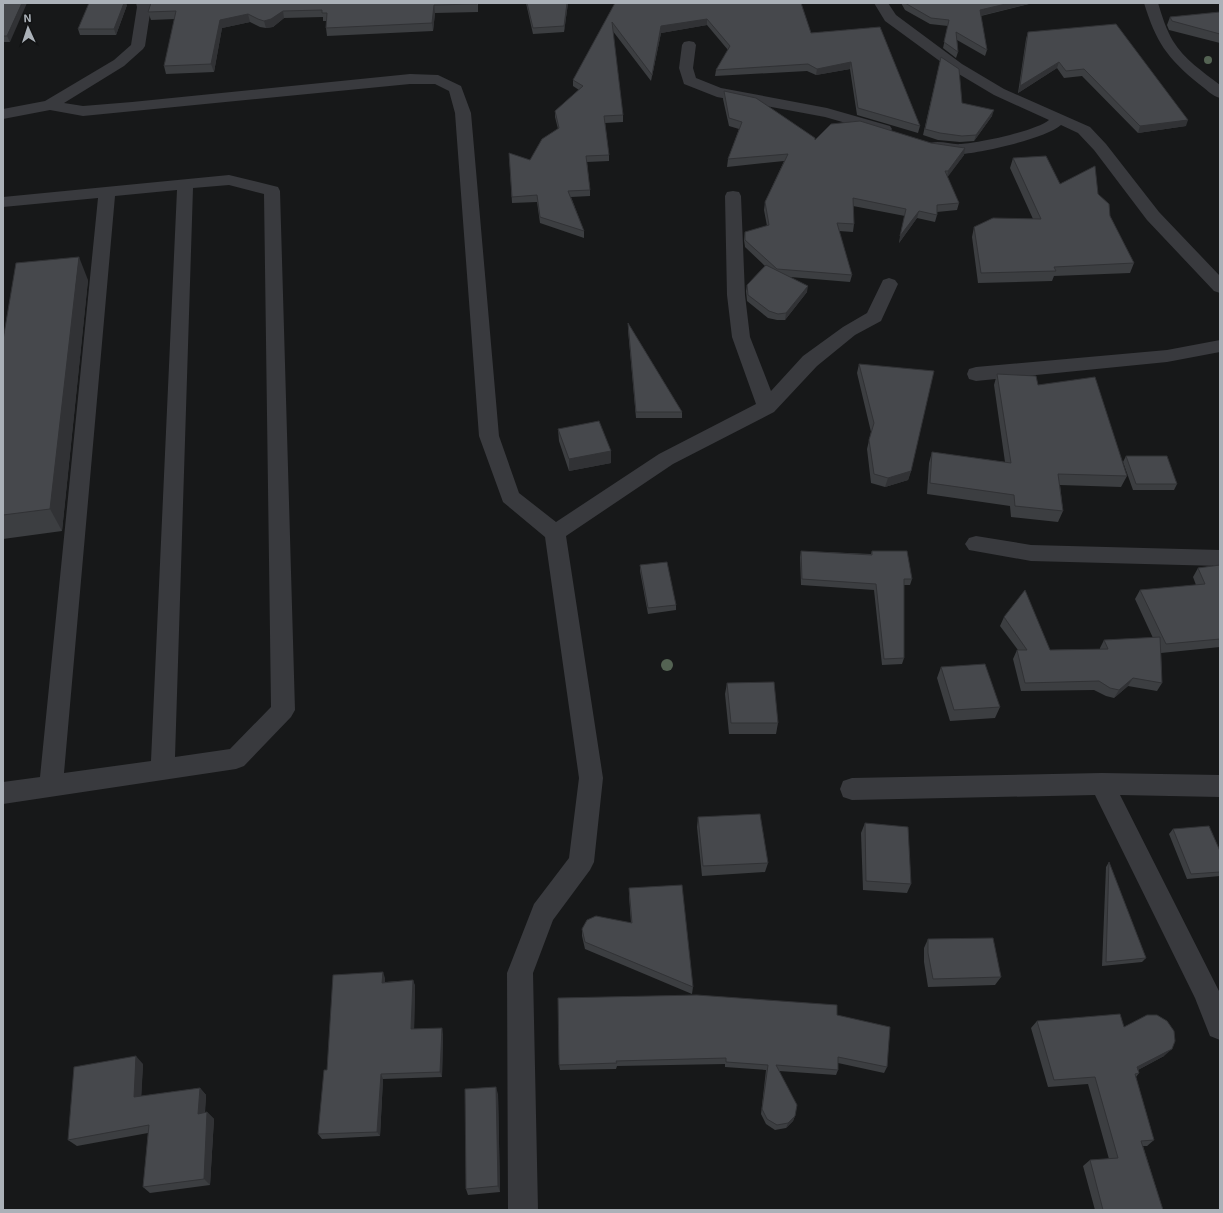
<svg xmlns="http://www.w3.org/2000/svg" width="1223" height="1213" viewBox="0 0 1223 1213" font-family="'Exo 2',sans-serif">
	<rect width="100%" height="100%" fill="#171819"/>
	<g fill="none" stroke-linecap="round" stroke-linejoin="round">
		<g fill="#393a3e" fill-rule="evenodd">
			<polygon points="136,3 150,3 151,7 145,46 143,49 124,66 64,103 83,106 132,102 410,74 438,75 461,86 471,113 499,436 519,493 556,522 659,454 756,404 732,337 727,295 725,196 727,192 733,191 739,192 741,196 745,295 750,337 771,391 803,356 843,327 867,313 883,280 889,278 895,280 898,284 881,321 855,335 817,366 774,412 673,464 566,536 603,778 594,862 590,870 553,920 533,973 538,1210 508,1210 507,973 534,904 569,858 579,778 545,537 503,502 479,436 455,113 449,91 435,84 410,84 83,116 50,110 3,119 3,109 45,101 114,60 131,45 137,7"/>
			<path d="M874,3H888L896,15L962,64L1004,89L1090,127L1106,144L1159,212L1220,276V293L1214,291L1147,220L1094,150L1078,133L1061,125C1047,138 981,153 961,154C951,154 940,152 930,149L928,146L930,143C941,140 951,145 961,144C979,143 1036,131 1049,120L994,95L952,70L885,21Z"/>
			<path d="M1144,3H1158C1162,16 1166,29 1173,41C1184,59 1203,72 1220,85V98C1212,96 1206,89 1199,84C1167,58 1156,42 1144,3Z"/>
			<polygon points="689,41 694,42 696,45 693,68 696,78 721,88 827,108 890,126 892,129 890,132 884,134 825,117 717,97 684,84 679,68 682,45 684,42"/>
			<path d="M229,175L278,187L280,191L295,710L291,717L244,766L236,769L3,804V782L40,777L98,198L3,207V197ZM229,185L264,194L271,707L230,749L175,757L193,188ZM177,190L151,761L64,773L115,196Z"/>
			<polygon points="1220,340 1220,352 1167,362 976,381 969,379 967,374 969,369 976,367 1167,350"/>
			<polygon points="976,536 1031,545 1220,550 1220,566 1031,561 969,550 965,544 969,538"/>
			<polygon points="1102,773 1220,775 1220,797 1120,795 1220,993 1220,1040 1210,1036 1195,998 1095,795 852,800 843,797 840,789 843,781 852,778"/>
		</g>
	</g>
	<g fill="#546353">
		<circle cx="1208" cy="60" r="4"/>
		<circle cx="667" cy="665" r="6"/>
	</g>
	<g fill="#3c3e41">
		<polygon points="3,3 10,42 3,42"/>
		<polygon points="151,3 478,3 478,12 435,13 433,31 327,36 326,28 326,21 323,21 323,17 284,18 273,27 266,28 260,27 250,22 222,28 214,72 166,74 164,66 175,19 151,20 148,12"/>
		<polygon points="526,3 568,3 564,32 533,34"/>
		<polygon points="615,3 811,33 880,27 920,126 918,133 857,115 850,69 816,75 807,71 715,76 716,70 728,50 707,25 661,33 651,81 612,30 623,115 623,122 605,123 609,155 609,161 587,162 590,190 590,196 571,197 584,231 584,238 540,223 537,202 512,203 509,153 530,160 558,129 555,117 555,111 579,90 573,86 573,80"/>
		<polygon points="901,3 1033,3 981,16 987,50 985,56 957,40 958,52 956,58 943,48 948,26 930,24 905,10"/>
		<polygon points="127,5 116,35 80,35 78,29"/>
		<polygon points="1220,12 1220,43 1169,30 1167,25 1170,17"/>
		<polygon points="1028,32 1186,126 1138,133 1082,76 1064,78 1057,68 1018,93 1026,39"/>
		<polygon points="941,57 962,103 992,116 974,141 960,142 938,140 923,135"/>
		<polygon points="724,91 815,139 931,143 965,148 964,155 947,177 959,203 957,210 937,212 937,215 935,222 917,218 899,243 905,216 853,206 854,224 853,232 839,231 852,275 850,282 790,277 807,292 785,320 777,320 768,318 747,301 746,291 747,285 765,266 745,247 744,240 745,232 767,226 764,210 765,202 784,161 727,167 728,159 739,129 729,126 723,99"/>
		<polygon points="1013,158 1060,184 1098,194 1110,216 1134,263 1130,273 1054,276 1052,281 978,283 972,237 974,227 1033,219 1010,168"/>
		<polygon points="88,280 62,531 3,539 3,340"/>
		<polygon points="628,323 682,412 682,418 636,418 628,330"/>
		<polygon points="859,364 911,471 908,480 885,487 871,483 867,449 871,432 857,373"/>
		<polygon points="997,374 1038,385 1127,476 1121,487 1060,485 1063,511 1058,522 1011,517 1010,506 927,494 929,463 932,452 1005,462 994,385"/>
		<polygon points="558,429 611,451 611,463 569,471 559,441"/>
		<polygon points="1126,456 1177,484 1174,490 1133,490 1123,462"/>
		<polygon points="801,551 871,554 872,551 912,579 910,585 904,585 904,658 902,664 882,665 874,590 801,585 800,557"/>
		<polygon points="640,565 676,605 676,610 648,614 640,571"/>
		<polygon points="1220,565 1220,647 1161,653 1162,683 1157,691 1128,686 1114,698 1106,696 1094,690 1021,691 1013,659 1017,650 1018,650 1000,626 1004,617 1050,650 1100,649 1100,648 1104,640 1153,638 1135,599 1140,590 1196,585 1193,577 1198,568"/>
		<polygon points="941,667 1000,707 995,718 950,721 937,678"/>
		<polygon points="727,683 778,723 776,734 729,734 725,694"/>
		<polygon points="698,817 768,863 765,872 702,876 697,827"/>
		<polygon points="865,823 911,884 907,893 863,890 861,833"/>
		<polygon points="1173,829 1220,851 1220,876 1187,879 1169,834"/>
		<polygon points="1109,862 1146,958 1142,962 1102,966 1106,867"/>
		<polygon points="629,888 693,987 692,994 585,949 582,936 582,929 631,923 629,896"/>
		<polygon points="928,939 1001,977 995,985 928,987 924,962 924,948"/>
		<polygon points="385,978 385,982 413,980 415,986 414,1029 443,1034 442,1077 383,1079 380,1136 322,1139 318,1134 327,1070"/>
		<polygon points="837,1015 887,1067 884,1073 838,1063 838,1070 836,1075 779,1071 795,1116 793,1121 786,1128 775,1130 766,1124 761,1114 766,1070 725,1067 725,1064 617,1066 616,1069 560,1070 559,1065"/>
		<polygon points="1037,1021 1124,1027 1164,1056 1138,1070 1139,1073 1136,1077 1154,1140 1147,1146 1143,1146 1163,1210 1095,1210 1083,1166 1090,1160 1109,1159 1088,1084 1048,1087 1031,1028"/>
		<polygon points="143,1064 141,1096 200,1088 206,1095 205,1113 207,1112 214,1119 210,1185 150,1193 143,1187 148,1133 77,1146 68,1140"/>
		<polygon points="498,1094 500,1192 468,1195 466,1189"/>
	</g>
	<g fill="#313235">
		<polygon points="22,3 27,3 10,42 7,36"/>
		<polygon points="124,3 126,3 127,5 116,35 114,29"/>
		<polygon points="567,3 568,3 564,32 564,26"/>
		<polygon points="1010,3 1033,3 979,16 980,10"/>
		<polygon points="434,5 435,13 433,31 432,23"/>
		<polygon points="283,11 284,18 273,27 266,28 264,21"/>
		<polygon points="248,14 250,22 222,28 214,72 211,64 220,20"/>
		<polygon points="707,19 707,25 661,33 651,81 652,75 661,26"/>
		<polygon points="851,62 850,69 816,75 817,69"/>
		<polygon points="1059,62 1057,68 1018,93 1020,86"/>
		<polygon points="994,110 992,116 974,141 976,135"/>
		<polygon points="1188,120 1186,126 1138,133 1140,126"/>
		<polygon points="965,148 964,155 947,178 948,171"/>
		<polygon points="919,211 917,218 899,243 900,236"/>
		<polygon points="79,257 88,280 62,531 50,509"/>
		<polygon points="808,286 807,292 785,320 786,313"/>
		<polygon points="611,451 611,463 569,471 569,459"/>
		<polygon points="911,471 908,480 885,487 888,478"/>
		<polygon points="1133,678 1128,686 1114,698 1119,690"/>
		<polygon points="383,972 385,978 385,989 382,983"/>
		<polygon points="413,980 415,986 414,1035 411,1029"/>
		<polygon points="442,1028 443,1034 442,1077 440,1072"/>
		<polygon points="1172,1049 1164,1056 1130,1074 1137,1067"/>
		<polygon points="136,1056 143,1064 141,1104 134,1097"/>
		<polygon points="381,1074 383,1079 380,1136 377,1132"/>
		<polygon points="496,1087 498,1094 500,1192 498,1186"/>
		<polygon points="200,1088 206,1095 204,1121 198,1114"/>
		<polygon points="207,1112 214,1119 210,1185 204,1179"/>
		<polygon points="795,1116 793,1121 786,1128 788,1123"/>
	</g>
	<g fill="#46484c" stroke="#313235">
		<polygon points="3,3 22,3 7,36 3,36"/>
		<polygon points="89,3 124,3 114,29 78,29"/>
		<polygon points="151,3 477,3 477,4 434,5 432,23 326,28 327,13 322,13 322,10 283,11 271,19 264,21 258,19 248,14 220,20 211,64 164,66 176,11 148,12"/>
		<polygon points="527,3 567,3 564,26 533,28"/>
		<polygon points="615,3 801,3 811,33 880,27 920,126 858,108 851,62 817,69 808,64 716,70 730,46 707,19 661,26 652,75 612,22 623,115 604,116 609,155 586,156 590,190 568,191 584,231 540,217 537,195 512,197 509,153 530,160 542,139 559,128 555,111 583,86 573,80"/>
		<polygon points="905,3 1010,3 980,10 987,50 956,32 958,52 944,42 949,20 931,18"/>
		<polygon points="1220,12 1220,34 1172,21 1170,17"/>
		<polygon points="1116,24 1188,120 1140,126 1084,69 1066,71 1059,62 1020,86 1028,32"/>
		<polygon points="941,57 959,69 962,103 994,110 976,135 962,136 940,133 925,129"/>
		<polygon points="724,91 756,98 815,138 815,140 831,124 860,121 931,143 965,148 948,171 945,171 959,203 937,205 937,215 919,211 900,236 906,209 853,198 854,224 837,223 852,275 777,269 745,240 745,232 769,225 765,202 788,154 728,159 742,122 729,118"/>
		<polygon points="1046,156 1060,184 1095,166 1098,194 1109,204 1110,216 1134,263 1054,267 1056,271 981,273 974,227 993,218 1041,219 1013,158"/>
		<polygon points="79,257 50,509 3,515 3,340 16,263"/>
		<polygon points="766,265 808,286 786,313 778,314 769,311 748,295 747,285"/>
		<polygon points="628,323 682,412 636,412"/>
		<polygon points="859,364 934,371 911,471 888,478 874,474 869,440 874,423"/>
		<polygon points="997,374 1036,376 1038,385 1095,377 1127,476 1058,474 1063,511 1015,506 1014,495 930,483 932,452 1011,463"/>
		<polygon points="599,421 611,451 569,459 558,429"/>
		<polygon points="1126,456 1167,456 1177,484 1136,484"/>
		<polygon points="801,551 872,555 872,551 907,551 912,579 904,579 904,658 884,659 876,584 802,579"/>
		<polygon points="667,562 676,605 648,608 640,565"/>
		<polygon points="1220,565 1220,639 1166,644 1140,590 1205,584 1198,568"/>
		<polygon points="1025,590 1050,650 1108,649 1104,640 1160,637 1162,683 1133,678 1119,690 1110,688 1099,681 1025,683 1017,650 1027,650 1004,617"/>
		<polygon points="985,664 1000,707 954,710 941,667"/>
		<polygon points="774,682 778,723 731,723 727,683"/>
		<polygon points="760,814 768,863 703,866 698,817"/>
		<polygon points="865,823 908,827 911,884 866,881"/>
		<polygon points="1209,826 1220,851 1220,872 1191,874 1173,829"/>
		<polygon points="1109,862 1146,958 1106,962"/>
		<polygon points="682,885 693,987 585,942 582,929 587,920 596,916 632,923 629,888"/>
		<polygon points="993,938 1001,977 933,979 928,953 928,939"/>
		<polygon points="383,972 382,983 413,980 411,1029 442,1028 440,1072 381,1074 377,1132 318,1134 324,1070 327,1070 333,975"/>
		<polygon points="697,995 837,1005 837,1015 890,1027 887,1067 838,1057 838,1070 776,1065 797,1105 795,1116 788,1123 777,1125 767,1119 762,1109 768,1065 726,1062 726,1058 616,1061 617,1063 559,1065 558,998"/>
		<polygon points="1120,1014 1124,1027 1147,1015 1157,1015 1167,1021 1174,1031 1175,1041 1172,1049 1137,1067 1139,1073 1135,1074 1154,1140 1141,1141 1163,1210 1103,1210 1090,1160 1118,1158 1095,1077 1054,1080 1037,1021"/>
		<polygon points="136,1056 134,1097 200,1088 198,1114 207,1112 204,1179 143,1187 149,1125 68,1140 74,1067"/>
		<polygon points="496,1087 498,1186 466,1189 465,1089"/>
	</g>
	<rect width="1223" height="1213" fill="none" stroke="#abb1b8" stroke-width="8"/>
	<g transform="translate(28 28) rotate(357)" stroke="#121314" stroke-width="3" paint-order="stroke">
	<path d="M0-3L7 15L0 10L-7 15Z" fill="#abb1b8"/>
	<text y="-6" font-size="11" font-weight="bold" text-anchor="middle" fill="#abb1b8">N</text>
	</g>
</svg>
